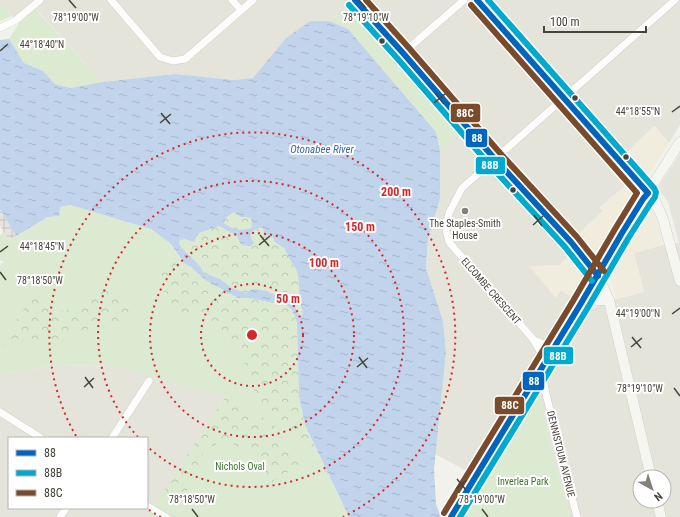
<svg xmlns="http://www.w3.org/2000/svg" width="680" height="517" viewBox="0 0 680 517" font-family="'Roboto Condensed',sans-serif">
	<defs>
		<pattern id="industrial-grid" width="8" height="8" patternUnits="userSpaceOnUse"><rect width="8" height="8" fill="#e5e3de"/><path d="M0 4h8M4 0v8" fill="none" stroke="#c6c4bf"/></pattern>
		<pattern id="forest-crowns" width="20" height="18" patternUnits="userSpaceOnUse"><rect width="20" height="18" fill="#dbead0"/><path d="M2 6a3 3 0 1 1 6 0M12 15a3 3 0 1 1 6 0" fill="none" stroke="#bdcab3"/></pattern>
		<pattern id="water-ripples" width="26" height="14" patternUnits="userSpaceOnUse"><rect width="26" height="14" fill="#c2d4eb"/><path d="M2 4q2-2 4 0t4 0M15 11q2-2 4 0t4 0" fill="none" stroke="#a8b7ca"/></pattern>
	</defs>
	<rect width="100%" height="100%" fill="#f2f2ed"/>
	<g fill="#e5e4db" fill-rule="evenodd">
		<polygon points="0,0 357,0 329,21 310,21 286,38 253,78 234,80 175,74 102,82 37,10 19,23 0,3"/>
		<polygon points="361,0 465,0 628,183 600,207 603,211 565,246 570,254 560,265 556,297 561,290 573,298 467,471 435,454 446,352 443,321 426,268 428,239 440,199 440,150 462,131 461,110"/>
		<polygon points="489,0 680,0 680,125 669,143 654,126 626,153"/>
		<path d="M680,154V517H570L537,392L589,310L616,299L644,292L634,253L663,245L679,243L668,202L658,188ZM640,477H664V501H640Z"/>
		<path d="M113,365L226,396L147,517H0V374L53,366ZM9,438H147V508H9Z"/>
	</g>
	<g fill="#f0ecde">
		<polygon points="655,126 669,143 648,176 626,153"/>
		<polygon points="627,184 636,193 596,257 576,236 603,211 600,208"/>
		<polygon points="650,210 651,210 654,213 659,228 663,245 634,253 644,292 616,299 609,273"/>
		<polygon points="570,254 585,273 585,278 573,298 561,290 556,298 529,266 560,265"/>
	</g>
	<polygon fill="url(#industrial-grid)" points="0,209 16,236 9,240 0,226"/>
	<g fill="#dbead0">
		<polygon points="353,3 462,131 440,150 436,132 348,29 329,21"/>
		<polygon points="36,10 102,82 70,88 55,84 43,71 24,63 9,39 19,23"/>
		<polygon points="70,205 151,229 171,244 176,252 160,275 167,306 218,326 231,342 240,342 246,360 257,398 282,421 330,478 349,517 147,517 226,397 113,365 53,366 0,374 0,265 4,262 0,260 0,236 3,231 9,240 49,217 58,216 60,207"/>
		<polygon points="537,392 570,517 458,517"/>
	</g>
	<g fill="url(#forest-crowns)">
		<polygon points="0,3 12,16 0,21"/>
		<path d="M233,212L241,217H247L251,218L252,224L251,228C240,231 233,230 224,223L227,217Z"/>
		<polygon points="219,226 237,236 239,243 254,243 250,235 253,231 258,227 263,228 273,237 276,242 284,248 290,260 296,269 298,275 300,304 303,313 301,316 298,314 294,305 289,302 281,298 246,293 232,288 220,279 204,273 200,266 180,246 179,242 182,238 186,239 196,239 199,233"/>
		<polygon points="176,252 184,263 191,267 205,280 238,298 249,298 268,302 283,302 292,310 297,322 299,396 305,425 330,478 282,421 256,398 251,378 240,369 246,360 240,342 231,342 218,326 167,306 160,275"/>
		<polygon points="105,289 120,292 141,311 126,323 106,321 62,340 44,343 0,345 36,291 63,312 85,302"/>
		<polygon points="226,396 261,416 276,427 299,465 272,482 247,453 225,439 204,451 179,509 159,498"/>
	</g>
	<path fill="url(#water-ripples)" fill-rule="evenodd" d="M310,21H329L348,29L436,132L440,150V199L428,239L426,268L443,321L446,352L434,469L436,504L441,517H349L305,425L299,396L297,322L292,310L283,302H268L249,298H238L205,280L191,267L184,263L171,244L151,229L70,205L60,207L59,216L48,217L16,236L0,209V40L9,39L24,63L43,71L55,84L70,88L102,82L175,74L234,80L253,78L286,38ZM233,212L241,217H247L251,218L252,224L251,228C240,231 233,230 224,223L227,217ZM219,226L237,236C240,245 241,246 251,246L254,243L250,235C254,230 257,227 263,228L265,236L273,237L275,242L284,248L290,260L296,269L298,275L300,304L303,313L301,316C297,313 296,307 292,304C284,298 264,289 254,289C251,290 248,291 246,293L232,288L220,279L204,273L200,266L180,246L179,242L182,238L194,242L199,233Z"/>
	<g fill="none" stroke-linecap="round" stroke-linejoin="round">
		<g stroke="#d0cfcb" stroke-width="8">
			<g id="street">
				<polyline points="111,0 160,57 173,61 185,59 253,0"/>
				<polyline points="232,0 241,10"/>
				<polyline points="0,28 16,20 40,0"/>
				<polyline points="403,53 464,0"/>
				<path d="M534,340C543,344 548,347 557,340"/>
				<polyline points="529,389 537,389 545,390"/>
				<polyline points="0,412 41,438"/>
				<polyline points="112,438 149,381"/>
				<polyline points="147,506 166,517"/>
				<polyline points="60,517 66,508"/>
				<polyline points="577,517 545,390 543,378 544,362 542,355 533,339 449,242 446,229 449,213 462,188 675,0"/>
			</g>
		</g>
		<g stroke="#d1d1c6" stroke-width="11">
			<g id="secondary">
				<polyline points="355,0 403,53 494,158 571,242 598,276 609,300 651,477"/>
				<polyline points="477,0 655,201 663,219 680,281"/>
				<polyline points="580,305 596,300 609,300"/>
				<polyline points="657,501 661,517"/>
				<polyline points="451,517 580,305 622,233 680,142"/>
			</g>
		</g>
		<use href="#street" stroke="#fdfdfc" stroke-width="7"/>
		<use href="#secondary" stroke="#f6f6f1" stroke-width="10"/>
		<g stroke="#fff" stroke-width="9">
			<g id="bus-1">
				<polyline points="355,0 403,53 494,158 571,242 598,276"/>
				<polyline points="451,517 580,305 622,233 643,199 648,193 477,0"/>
			</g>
		</g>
		<g stroke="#fff" stroke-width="9">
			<g id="bus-2">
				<polyline points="349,5 397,58 488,163 565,247 592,281"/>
				<polyline points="460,517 587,309 629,237 650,204 655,197 656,192 654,188 488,0"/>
			</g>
		</g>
		<g stroke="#fff" stroke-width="9">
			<g id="bus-3">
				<polyline points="366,0 409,48 500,153 577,237 604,271"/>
				<polyline points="444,513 573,301 615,229 637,193 471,5"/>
			</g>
		</g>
		<use href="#bus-1" stroke="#0065bd" stroke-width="6"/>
		<use href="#bus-2" stroke="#00a9ce" stroke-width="6"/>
		<use href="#bus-3" stroke="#7a4b2a" stroke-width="6"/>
	</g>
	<path fill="none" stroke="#474439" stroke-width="1.5" d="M69,0L76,8M359,0L366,8M0,51L8,44M435,93L444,104M434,103L445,94M672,112L680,106M161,113L170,124M160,123L171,114M534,215L542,226M533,225L543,216M260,235L269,246M259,245L270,236M0,252L8,246M0,272L6,280M672,314L680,308M632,337L641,348M631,347L642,338M359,357L367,368M357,367L368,358M85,377L93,388M84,387L94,378M674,388L680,396M457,479L466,490M456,489L467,480M192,509L198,517M482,509L488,517"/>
	<g fill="none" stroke="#d62828" stroke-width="2" stroke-dasharray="2 4">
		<circle cx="252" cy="335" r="51"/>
		<circle cx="252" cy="335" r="102"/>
		<path d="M138 437A153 153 0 1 1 148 447"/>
		<path d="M161 517A203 203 0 0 1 146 508M76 436A203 203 0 1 1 343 517"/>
	</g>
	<g fill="#474439" stroke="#fff" stroke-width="1.5">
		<circle cx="382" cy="41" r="3.5"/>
		<circle cx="575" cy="98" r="3.5"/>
		<circle cx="626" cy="157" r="3.5"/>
		<circle cx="513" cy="190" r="3.5"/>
	</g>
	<circle fill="#838178" stroke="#fff" stroke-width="1.5" cx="465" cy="211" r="4"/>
	<g text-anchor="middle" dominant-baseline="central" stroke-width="4" stroke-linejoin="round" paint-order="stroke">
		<g font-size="10" fill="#474439" stroke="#fff">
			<text x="465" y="223">The Staples-Smith<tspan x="465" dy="12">House</tspan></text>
		</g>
		<g font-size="10" fill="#474439" stroke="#fff">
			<text transform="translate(491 291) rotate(49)">ELCOMBE CRESCENT</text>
			<text transform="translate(561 454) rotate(76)">DENNISTOUN AVENUE</text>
		</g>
		<g font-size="10" fill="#3f7431" stroke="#fff">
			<text x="240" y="466">Nichols Oval</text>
			<text x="523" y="481">Inverlea Park</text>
		</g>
		<g font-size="11" font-style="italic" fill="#3b69aa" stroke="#fff">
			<text x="322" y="149">Otonabee River</text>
		</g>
	</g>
	<g font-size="10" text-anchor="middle" fill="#474439" stroke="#fff" stroke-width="4" stroke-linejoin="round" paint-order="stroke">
		<text x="76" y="21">78°19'00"W</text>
		<text x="366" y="21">78°19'10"W</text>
		<text x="42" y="48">44°18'40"N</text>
		<text x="638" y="115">44°18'55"N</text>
		<text x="42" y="250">44°18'45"N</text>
		<text x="40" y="284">78°18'50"W</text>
		<text x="638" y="317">44°19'00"N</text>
		<text x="640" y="392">78°19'10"W</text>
		<text x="192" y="503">78°18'50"W</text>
		<text x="482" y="503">78°19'00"W</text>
	</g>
	<circle cx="252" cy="335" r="6" fill="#d62828" stroke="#fff" stroke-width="2"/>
	<g font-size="12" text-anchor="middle" font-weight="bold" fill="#d62828" stroke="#fff" stroke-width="4" stroke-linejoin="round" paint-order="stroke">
		<text x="396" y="196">200 m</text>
		<text x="360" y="231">150 m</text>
		<text x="324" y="267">100 m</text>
		<text x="288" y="303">50 m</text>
	</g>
	<g stroke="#fff" stroke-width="1.5">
		<rect x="450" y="103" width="31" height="20" rx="4" fill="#7a4b2a"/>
		<rect x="465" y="128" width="23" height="20" rx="4" fill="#0065bd"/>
		<rect x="475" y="156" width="31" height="19" rx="4" fill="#00a9ce"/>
		<rect x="543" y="346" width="31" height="19" rx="4" fill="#00a9ce"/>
		<rect x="522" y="371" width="23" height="20" rx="4" fill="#0065bd"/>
		<rect x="494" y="396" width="31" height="19" rx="4" fill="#7a4b2a"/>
	</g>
	<g font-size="11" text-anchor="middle" font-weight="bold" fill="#fff">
		<text x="465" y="117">88C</text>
		<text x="477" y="142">88</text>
		<text x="490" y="169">88B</text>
		<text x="558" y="360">88B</text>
		<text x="534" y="385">88</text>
		<text x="510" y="409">88C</text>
	</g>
	<rect x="8" y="437" width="140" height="72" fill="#ffffff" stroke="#b5b4b0"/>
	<rect x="16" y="450" width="20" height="6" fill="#0065bd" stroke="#b5b4b0"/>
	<text x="44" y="457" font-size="12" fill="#474439">88</text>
	<rect x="16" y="470" width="20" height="6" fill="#00a9ce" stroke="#b5b4b0"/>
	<text x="44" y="477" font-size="12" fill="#474439">88B</text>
	<rect x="16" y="490" width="20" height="6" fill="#7a4b2a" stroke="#b5b4b0"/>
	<text x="44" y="497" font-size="12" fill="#474439">88C</text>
	<g transform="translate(652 489) rotate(141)"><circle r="19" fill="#ffffff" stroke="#b5b4b0"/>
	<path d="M0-3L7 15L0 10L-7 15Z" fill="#838178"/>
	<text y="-6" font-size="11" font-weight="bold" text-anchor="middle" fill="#474439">N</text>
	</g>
	<path d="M544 26v6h102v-6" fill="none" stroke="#474439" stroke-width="2"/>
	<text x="550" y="26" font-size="12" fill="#474439" stroke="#ffffff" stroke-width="3" paint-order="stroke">100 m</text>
</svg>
